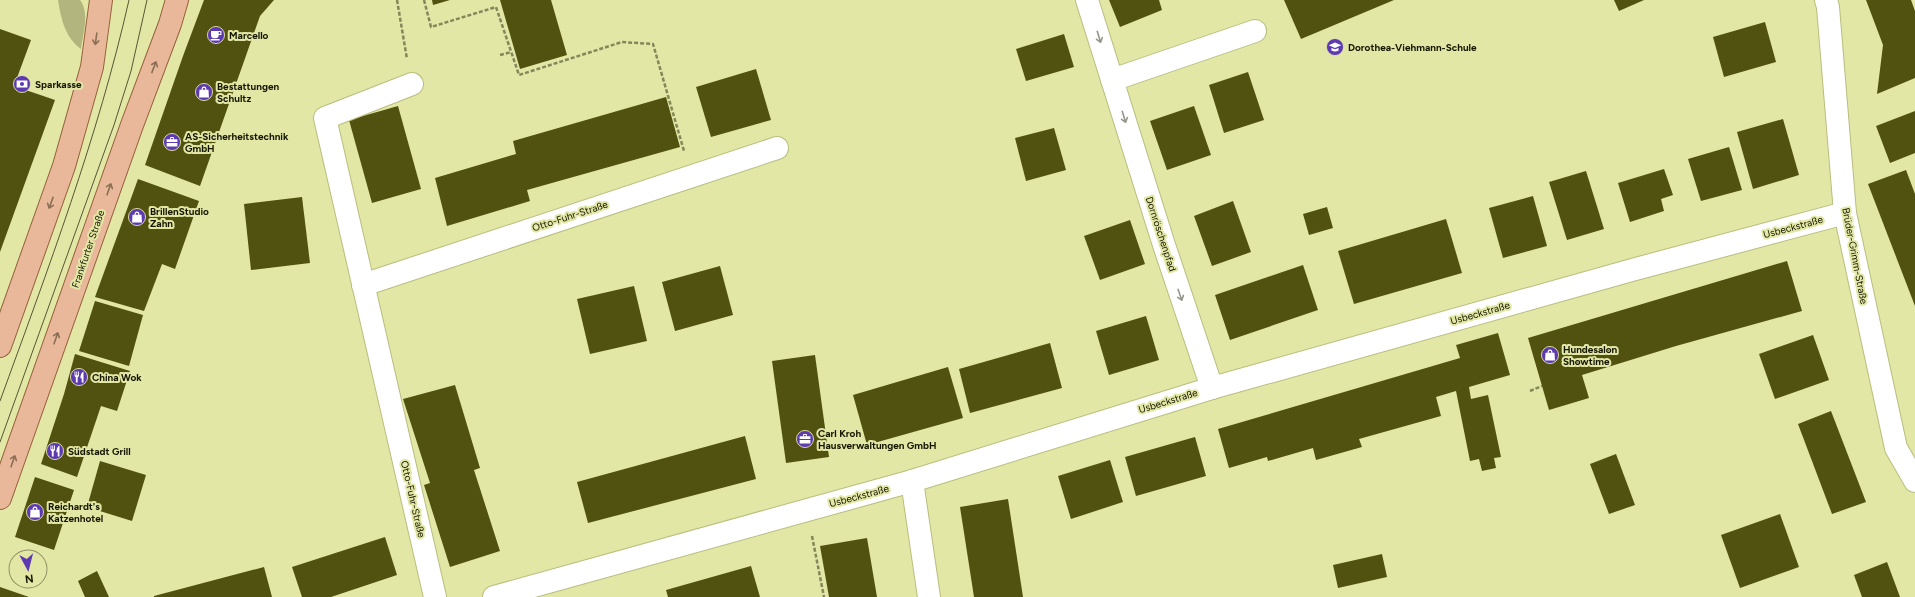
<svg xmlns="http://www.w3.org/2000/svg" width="1915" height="597" viewBox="0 0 1915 597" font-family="Figtree,sans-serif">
	<rect width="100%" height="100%" fill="#e3e7a6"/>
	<path fill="#b2b67e" d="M58,0H80C90,13 83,34 81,49C65,37 61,19 58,0Z"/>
	<g fill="#51520f">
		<polygon points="204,0 274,0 260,16 200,186 145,165 183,56"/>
		<polygon points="432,0 450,0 433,5"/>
		<polygon points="500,0 551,0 567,55 520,69"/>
		<polygon points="1109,0 1159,0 1162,10 1120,27"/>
		<polygon points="1284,0 1394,0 1301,39"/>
		<polygon points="1614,0 1644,0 1619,11"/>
		<polygon points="1866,0 1911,0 1915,11 1915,78 1877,94 1883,45"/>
		<polygon points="1765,22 1776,62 1724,77 1713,37"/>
		<polygon points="0,29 31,40 14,86 55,100 0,252"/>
		<polygon points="1064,34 1074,67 1026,81 1016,49"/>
		<polygon points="756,69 771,120 711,137 696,87"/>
		<polygon points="1248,72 1264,120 1224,133 1209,85"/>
		<polygon points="666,97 680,147 527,190 530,201 447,226 435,178 516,154 513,141"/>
		<polygon points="398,106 421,189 372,203 349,120"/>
		<polygon points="1194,106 1211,155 1167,170 1150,121"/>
		<polygon points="1915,111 1915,153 1890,163 1876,126"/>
		<polygon points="1783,119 1799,175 1753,189 1737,132"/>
		<polygon points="1054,128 1066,170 1026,181 1015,138"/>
		<polygon points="1729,147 1742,190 1701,201 1688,159"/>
		<polygon points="1664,169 1673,195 1661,199 1664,211 1630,222 1618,183"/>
		<polygon points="1906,170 1915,194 1915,306 1868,184"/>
		<polygon points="1586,171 1604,229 1567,240 1549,182"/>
		<polygon points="138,179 199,201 175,269 162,264 144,311 95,297"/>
		<polygon points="1533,196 1547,246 1503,258 1489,208"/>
		<polygon points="302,197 310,263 251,270 244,204"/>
		<polygon points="1233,201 1251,252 1212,266 1194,216"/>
		<polygon points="1327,207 1333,228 1309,235 1303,214"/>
		<polygon points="1446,219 1462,273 1354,304 1338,251"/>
		<polygon points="1130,220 1145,264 1100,280 1084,236"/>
		<polygon points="1787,261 1802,311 1676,346 1582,375 1589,398 1549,410 1528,338"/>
		<polygon points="1303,265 1318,310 1230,340 1215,295"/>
		<polygon points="720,266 733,315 675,331 662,282"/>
		<polygon points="634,286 647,341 590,354 577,299"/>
		<polygon points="95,301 143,315 129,366 79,351"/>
		<polygon points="1146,316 1159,360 1109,375 1096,331"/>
		<polygon points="1498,333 1510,375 1469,387 1471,399 1488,395 1501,457 1494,458 1496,468 1482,471 1479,459 1470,461 1456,391 1436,397 1441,416 1359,439 1362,447 1316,460 1313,448 1268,461 1267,457 1229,468 1218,429 1460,358 1456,345"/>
		<polygon points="1813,335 1829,380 1775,399 1759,354"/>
		<polygon points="1050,343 1062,388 970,413 959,369"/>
		<polygon points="75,354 130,371 117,411 101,406 77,477 41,464 64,394"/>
		<polygon points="815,355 829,457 786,463 772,361"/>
		<polygon points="948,367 963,418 867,445 853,395"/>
		<polygon points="455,385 480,468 474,470 500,551 450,567 424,485 430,483 403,399"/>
		<polygon points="1831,411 1866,502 1832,514 1798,424"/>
		<polygon points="745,436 756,479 588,523 577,482"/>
		<polygon points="1195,437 1206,476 1136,496 1125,457"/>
		<polygon points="1616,454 1635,505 1609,514 1590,464"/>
		<polygon points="1110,460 1123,502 1071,519 1058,476"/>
		<polygon points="100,461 146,475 132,521 87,507"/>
		<polygon points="35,477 74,490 54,550 15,537"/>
		<polygon points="1008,499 1023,597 974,597 960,507"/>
		<polygon points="1780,514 1799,567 1740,588 1721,535"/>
		<polygon points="385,537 397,575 331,597 302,597 292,567"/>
		<polygon points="867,538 877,597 829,597 820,546"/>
		<polygon points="1382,554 1387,577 1338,588 1333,565"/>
		<polygon points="1887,562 1900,597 1862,597 1854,575"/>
		<polygon points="751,566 760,597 668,597 666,590"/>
		<polygon points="264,567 272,597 154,597 154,596"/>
		<polygon points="97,571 109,597 85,597 78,581"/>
		<polygon points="0,587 29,597 0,597"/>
	</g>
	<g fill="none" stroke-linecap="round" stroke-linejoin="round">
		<g stroke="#b9bd7e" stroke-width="24">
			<g id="minor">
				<polyline points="1087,0 1164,245 1212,388"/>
				<polyline points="1826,0 1828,7 1845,213 1896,448 1915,481"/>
				<polyline points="1112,80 1255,31"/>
				<polyline points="412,84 325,118 435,597"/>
				<polyline points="363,285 777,148"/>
				<polyline points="912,481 929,597"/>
				<polyline points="494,597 912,481 1212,388 1632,270 1845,213"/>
			</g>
		</g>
		<g stroke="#95613a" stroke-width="24">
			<g id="major">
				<polyline points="0,346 64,166 92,67 101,0"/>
				<polyline points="0,498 132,125 170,24 177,0"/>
			</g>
		</g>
		<g stroke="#848759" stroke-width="2.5" stroke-dasharray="4 2" stroke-linecap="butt">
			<polyline points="397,0 407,59"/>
			<polyline points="424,0 431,27 496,7 519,75 622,42 653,44 684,151"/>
			<polyline points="500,55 511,52"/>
			<polyline points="1530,391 1542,386"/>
			<polyline points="812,536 824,597"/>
		</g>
		<use href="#minor" stroke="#fff" stroke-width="22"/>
		<use href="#major" stroke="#e9b89b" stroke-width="22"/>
		<g stroke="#565734" stroke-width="1">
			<path d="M0,401C48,269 98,137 129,0"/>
			<polyline points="0,442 114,125 131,71 147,0"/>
		</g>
	</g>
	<defs><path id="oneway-shaft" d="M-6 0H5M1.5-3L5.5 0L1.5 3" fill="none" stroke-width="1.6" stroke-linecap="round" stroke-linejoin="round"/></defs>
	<g stroke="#96968c">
		<use href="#oneway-shaft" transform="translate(1099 37) rotate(73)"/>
		<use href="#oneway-shaft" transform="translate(1124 117) rotate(73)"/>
		<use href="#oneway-shaft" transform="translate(1180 295) rotate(71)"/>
	</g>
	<g stroke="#8a6f55">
		<use href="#oneway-shaft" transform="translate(96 39) rotate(98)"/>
		<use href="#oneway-shaft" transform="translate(154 67) rotate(-69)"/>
		<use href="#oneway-shaft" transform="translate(109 189) rotate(-71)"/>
		<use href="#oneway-shaft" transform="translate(51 203) rotate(110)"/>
		<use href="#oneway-shaft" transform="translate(56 338) rotate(-71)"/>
		<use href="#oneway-shaft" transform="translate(13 461) rotate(-71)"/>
	</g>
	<defs>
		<g id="cafe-disc" transform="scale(0.9)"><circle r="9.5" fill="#5d3ab2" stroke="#e3e7a6"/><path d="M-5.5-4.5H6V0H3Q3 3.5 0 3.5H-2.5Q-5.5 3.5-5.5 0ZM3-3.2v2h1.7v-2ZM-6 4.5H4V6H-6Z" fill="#fff"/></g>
		<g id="school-disc" transform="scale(0.9)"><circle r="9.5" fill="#5d3ab2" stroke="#e3e7a6"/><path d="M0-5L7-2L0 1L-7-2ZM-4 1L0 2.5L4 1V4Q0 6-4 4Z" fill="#fff"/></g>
		<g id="bank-disc" transform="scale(0.9)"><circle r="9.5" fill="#5d3ab2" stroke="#e3e7a6"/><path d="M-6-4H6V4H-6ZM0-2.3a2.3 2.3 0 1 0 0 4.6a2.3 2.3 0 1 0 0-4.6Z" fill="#fff"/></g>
		<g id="shop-disc" transform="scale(0.9)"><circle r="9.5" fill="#5d3ab2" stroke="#e3e7a6"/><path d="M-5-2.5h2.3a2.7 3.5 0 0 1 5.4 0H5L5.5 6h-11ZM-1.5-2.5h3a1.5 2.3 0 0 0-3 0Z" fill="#fff"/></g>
		<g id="office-disc" transform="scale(0.9)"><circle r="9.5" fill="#5d3ab2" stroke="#e3e7a6"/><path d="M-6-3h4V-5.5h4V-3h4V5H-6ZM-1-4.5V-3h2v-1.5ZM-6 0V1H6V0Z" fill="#fff"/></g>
		<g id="restaurant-disc" transform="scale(0.9)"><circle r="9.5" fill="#5d3ab2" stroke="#e3e7a6"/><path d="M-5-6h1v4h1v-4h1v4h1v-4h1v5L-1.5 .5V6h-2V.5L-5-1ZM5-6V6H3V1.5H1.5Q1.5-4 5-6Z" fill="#fff"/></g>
	</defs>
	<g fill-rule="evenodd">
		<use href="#cafe-disc" x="216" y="35"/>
		<use href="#school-disc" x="1335" y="47"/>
		<use href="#bank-disc" x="22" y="84"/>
		<use href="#shop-disc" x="204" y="92"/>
		<use href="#office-disc" x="172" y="142"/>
		<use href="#shop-disc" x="137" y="217"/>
		<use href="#shop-disc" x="1550" y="355"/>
		<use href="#restaurant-disc" x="79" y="377"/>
		<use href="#office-disc" x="805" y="439"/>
		<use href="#restaurant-disc" x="55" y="451"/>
		<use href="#shop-disc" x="35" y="512"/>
	</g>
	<g text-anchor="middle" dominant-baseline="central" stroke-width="4" stroke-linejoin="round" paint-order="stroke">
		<g font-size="10" font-weight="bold" fill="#151600" stroke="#e3e7a6" text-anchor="start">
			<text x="229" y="35">Marcello</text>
			<text x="1348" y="47">Dorothea-Viehmann-Schule</text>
			<text x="35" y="84">Sparkasse</text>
			<text x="217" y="86">Bestattungen<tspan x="217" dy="12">Schultz</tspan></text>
			<text x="185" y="136">AS-Sicherheitstechnik<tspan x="185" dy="12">GmbH</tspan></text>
			<text x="150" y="211">BrillenStudio<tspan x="150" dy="12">Zahn</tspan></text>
			<text x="1563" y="349">Hundesalon<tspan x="1563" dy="12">Showtime</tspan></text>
			<text x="92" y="377">China Wok</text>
			<text x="818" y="433">Carl Kroh<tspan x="818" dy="12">Hausverwaltungen GmbH</tspan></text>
			<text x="68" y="451">Südstadt Grill</text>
			<text x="48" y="506">Reichardt's<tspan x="48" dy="12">Katzenhotel</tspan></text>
		</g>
		<g font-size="10" fill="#151600" stroke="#e3e7a6">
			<text transform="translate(570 216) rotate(-18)">Otto-Fuhr-Straße</text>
			<text transform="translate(1793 227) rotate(-15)">Usbeckstraße</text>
			<text transform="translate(1161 234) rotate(72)">Dornröschenpfad</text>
			<text transform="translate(88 249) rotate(-71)">Frankfurter Straße</text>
			<text transform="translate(1855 256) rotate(79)">Brüder-Grimm-Straße</text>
			<text transform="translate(1480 313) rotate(-16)">Usbeckstraße</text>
			<text transform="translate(1168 401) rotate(-17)">Usbeckstraße</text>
			<text transform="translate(859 496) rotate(-15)">Usbeckstraße</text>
			<text transform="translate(413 499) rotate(77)">Otto-Fuhr-Straße</text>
		</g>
	</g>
	<g transform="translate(28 569) rotate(173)"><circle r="19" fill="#e3e7a6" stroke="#919364"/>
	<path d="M0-3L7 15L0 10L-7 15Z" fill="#5d3ab2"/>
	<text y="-6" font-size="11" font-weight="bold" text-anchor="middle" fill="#151600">N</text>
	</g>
</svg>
